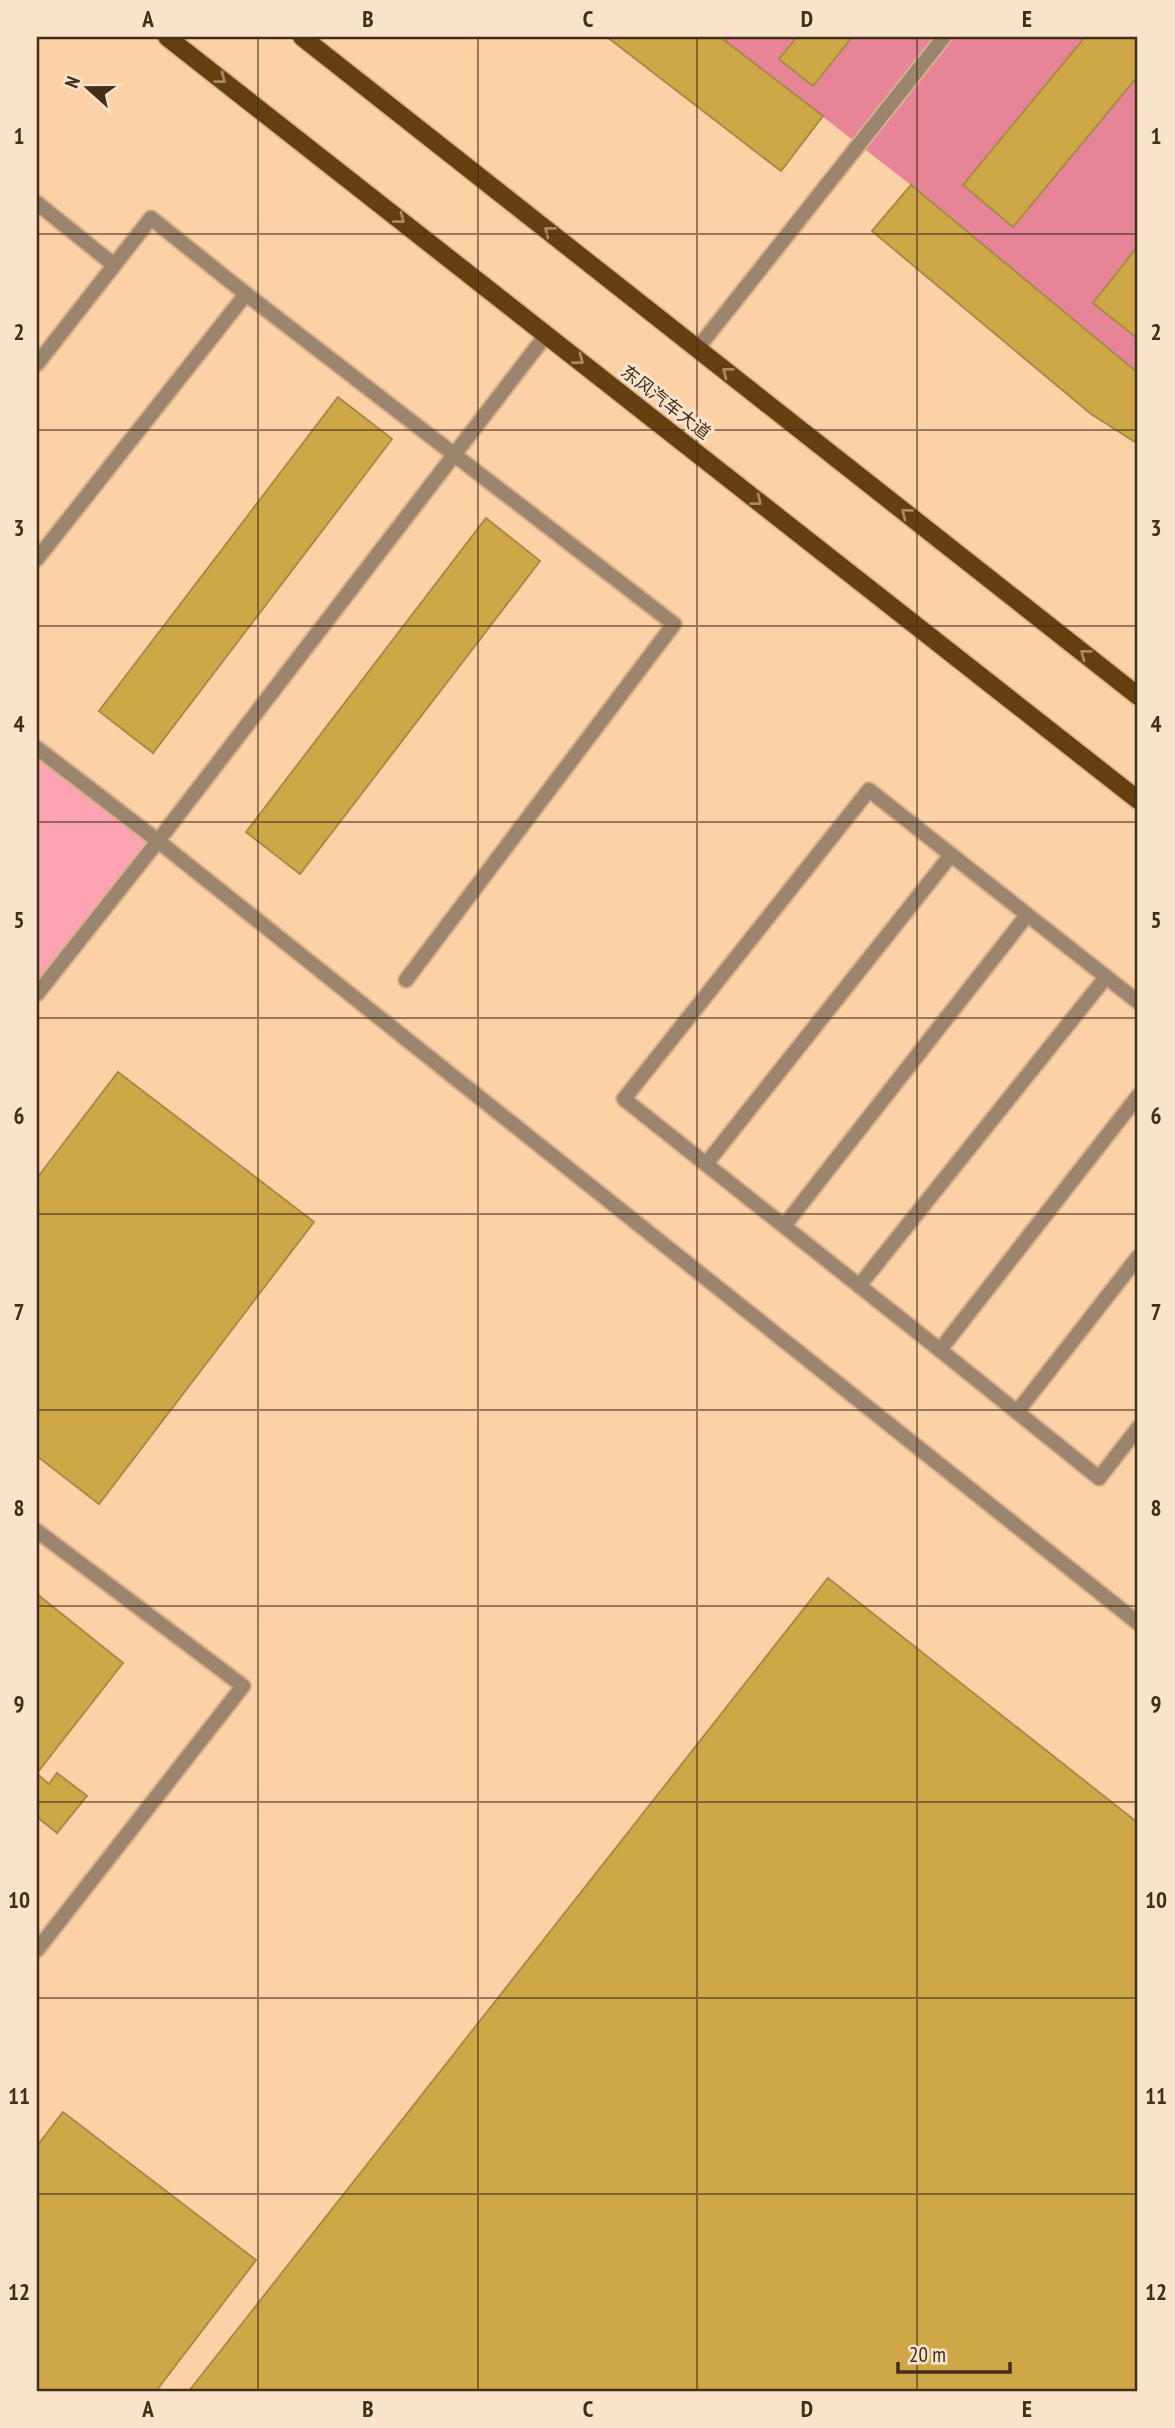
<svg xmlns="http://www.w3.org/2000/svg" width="1175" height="2428" viewBox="0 0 1175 2428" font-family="'PT Sans Narrow','Noto Sans SC',sans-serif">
	<rect width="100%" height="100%" fill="#fcd1a5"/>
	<polygon fill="#fea3b4" points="37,748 158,841 37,994"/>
	<polygon fill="#e78497" points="720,37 1138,37 1138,373 911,185"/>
	<g fill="#cea847" stroke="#a78c47" stroke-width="2">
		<polygon points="607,37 720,37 823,116 781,171"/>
		<polygon points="797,37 852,37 813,86 779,59"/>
		<polygon points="1085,37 1138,37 1138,76 1013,227 963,185"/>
		<polygon points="911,185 1138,373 1138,444 1091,414 872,231"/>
		<polygon points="1138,246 1138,339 1093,303"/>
		<polygon points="338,397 392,439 153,753 99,711"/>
		<polygon points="486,518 540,561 300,874 246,832"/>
		<polygon points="118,1072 314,1222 99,1504 37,1456 37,1178"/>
		<polygon points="828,1578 1138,1823 1138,2391 189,2391"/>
		<polygon points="37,1594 123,1663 37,1773"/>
		<polygon points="57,1773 87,1796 57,1833 37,1817 37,1774 49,1784"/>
		<polygon points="63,2112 256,2260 156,2391 37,2391 37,2146"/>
	</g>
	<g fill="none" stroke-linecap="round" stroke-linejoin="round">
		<g stroke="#d7b089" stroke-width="18">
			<g id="lane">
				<polyline points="37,203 114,265"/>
				<polyline points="546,335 158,841 1138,1623"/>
				<polyline points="697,349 944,37"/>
				<polyline points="37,364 151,218 246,294"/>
				<polyline points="37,559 246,294 674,624 406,980"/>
				<polyline points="37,748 158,841 37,994"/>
				<polyline points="1138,1096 940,1350 1099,1478 1138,1428"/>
				<polyline points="706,1164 951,855"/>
				<polyline points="784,1226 1027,915"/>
				<polyline points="859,1286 1106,977"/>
				<polyline points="940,1350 624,1099 869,790 1138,1002"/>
				<polyline points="1017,1412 1138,1257"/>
				<polyline points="37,1531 243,1686 37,1950"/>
			</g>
		</g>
		<g stroke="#d7b089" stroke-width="21">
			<g id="primary">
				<polyline points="167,37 1138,800"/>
				<polyline points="302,37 1138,696"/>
			</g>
		</g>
		<use href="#lane" stroke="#9b856e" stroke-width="14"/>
		<use href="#primary" stroke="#653f0f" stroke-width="18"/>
	</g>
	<defs><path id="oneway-chevron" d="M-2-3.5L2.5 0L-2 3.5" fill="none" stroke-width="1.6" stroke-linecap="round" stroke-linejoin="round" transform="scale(1.75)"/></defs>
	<g stroke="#a88964">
		<use href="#oneway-chevron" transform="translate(221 79) rotate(38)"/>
		<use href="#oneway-chevron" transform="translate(400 219) rotate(38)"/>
		<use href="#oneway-chevron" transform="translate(549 231) rotate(-142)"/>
		<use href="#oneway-chevron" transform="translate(579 360) rotate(38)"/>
		<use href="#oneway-chevron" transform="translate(727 372) rotate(-142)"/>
		<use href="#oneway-chevron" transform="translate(757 501) rotate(38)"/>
		<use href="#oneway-chevron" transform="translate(906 513) rotate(-142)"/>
		<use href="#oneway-chevron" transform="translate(1085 654) rotate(-142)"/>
	</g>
	<path fill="none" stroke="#432e17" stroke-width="2" stroke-opacity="0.55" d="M258,37V2391M478,37V2391M697,37V2391M917,37V2391M37,234H1138M37,430H1138M37,626H1138M37,822H1138M37,1018H1138M37,1214H1138M37,1410H1138M37,1606H1138M37,1802H1138M37,1998H1138M37,2194H1138"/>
	<g text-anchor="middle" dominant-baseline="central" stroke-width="6" stroke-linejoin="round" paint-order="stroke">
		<g font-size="18" fill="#432e17" stroke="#f9e3cd">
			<text transform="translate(666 402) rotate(38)">东风汽车大道</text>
		</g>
	</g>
	<rect width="1175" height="2428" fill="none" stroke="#f9e3cd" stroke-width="77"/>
	<g transform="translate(88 88) rotate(291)" stroke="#f9e3cd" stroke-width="5" paint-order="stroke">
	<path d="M0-5L12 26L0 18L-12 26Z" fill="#432e17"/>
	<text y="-10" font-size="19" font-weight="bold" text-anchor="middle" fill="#432e17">N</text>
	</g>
	<path d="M898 2362v10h112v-10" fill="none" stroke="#432e17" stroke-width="3.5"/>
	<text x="909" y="2362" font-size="21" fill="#432e17" stroke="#f9e3cd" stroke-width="5" paint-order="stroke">20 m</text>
	<rect x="38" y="38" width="1098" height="2352" fill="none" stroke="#432e17" stroke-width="2.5"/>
	<g font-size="23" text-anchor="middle" font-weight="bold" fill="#432e17">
		<text x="148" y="27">A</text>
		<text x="368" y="27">B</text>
		<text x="588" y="27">C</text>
		<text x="807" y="27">D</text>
		<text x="1027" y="27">E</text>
		<text x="19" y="144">1</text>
		<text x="1156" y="144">1</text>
		<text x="19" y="340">2</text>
		<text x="1156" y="340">2</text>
		<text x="19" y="536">3</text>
		<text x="1156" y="536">3</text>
		<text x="19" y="732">4</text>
		<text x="1156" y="732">4</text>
		<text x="19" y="928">5</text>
		<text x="1156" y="928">5</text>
		<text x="19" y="1124">6</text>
		<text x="1156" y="1124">6</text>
		<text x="19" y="1320">7</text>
		<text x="1156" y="1320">7</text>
		<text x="19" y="1516">8</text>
		<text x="1156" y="1516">8</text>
		<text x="19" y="1712">9</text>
		<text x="1156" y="1712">9</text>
		<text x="19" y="1908">10</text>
		<text x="1156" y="1908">10</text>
		<text x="19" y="2104">11</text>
		<text x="1156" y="2104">11</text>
		<text x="19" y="2300">12</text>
		<text x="1156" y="2300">12</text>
		<text x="148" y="2417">A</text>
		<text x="368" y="2417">B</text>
		<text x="588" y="2417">C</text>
		<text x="807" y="2417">D</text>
		<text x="1027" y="2417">E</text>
	</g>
</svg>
